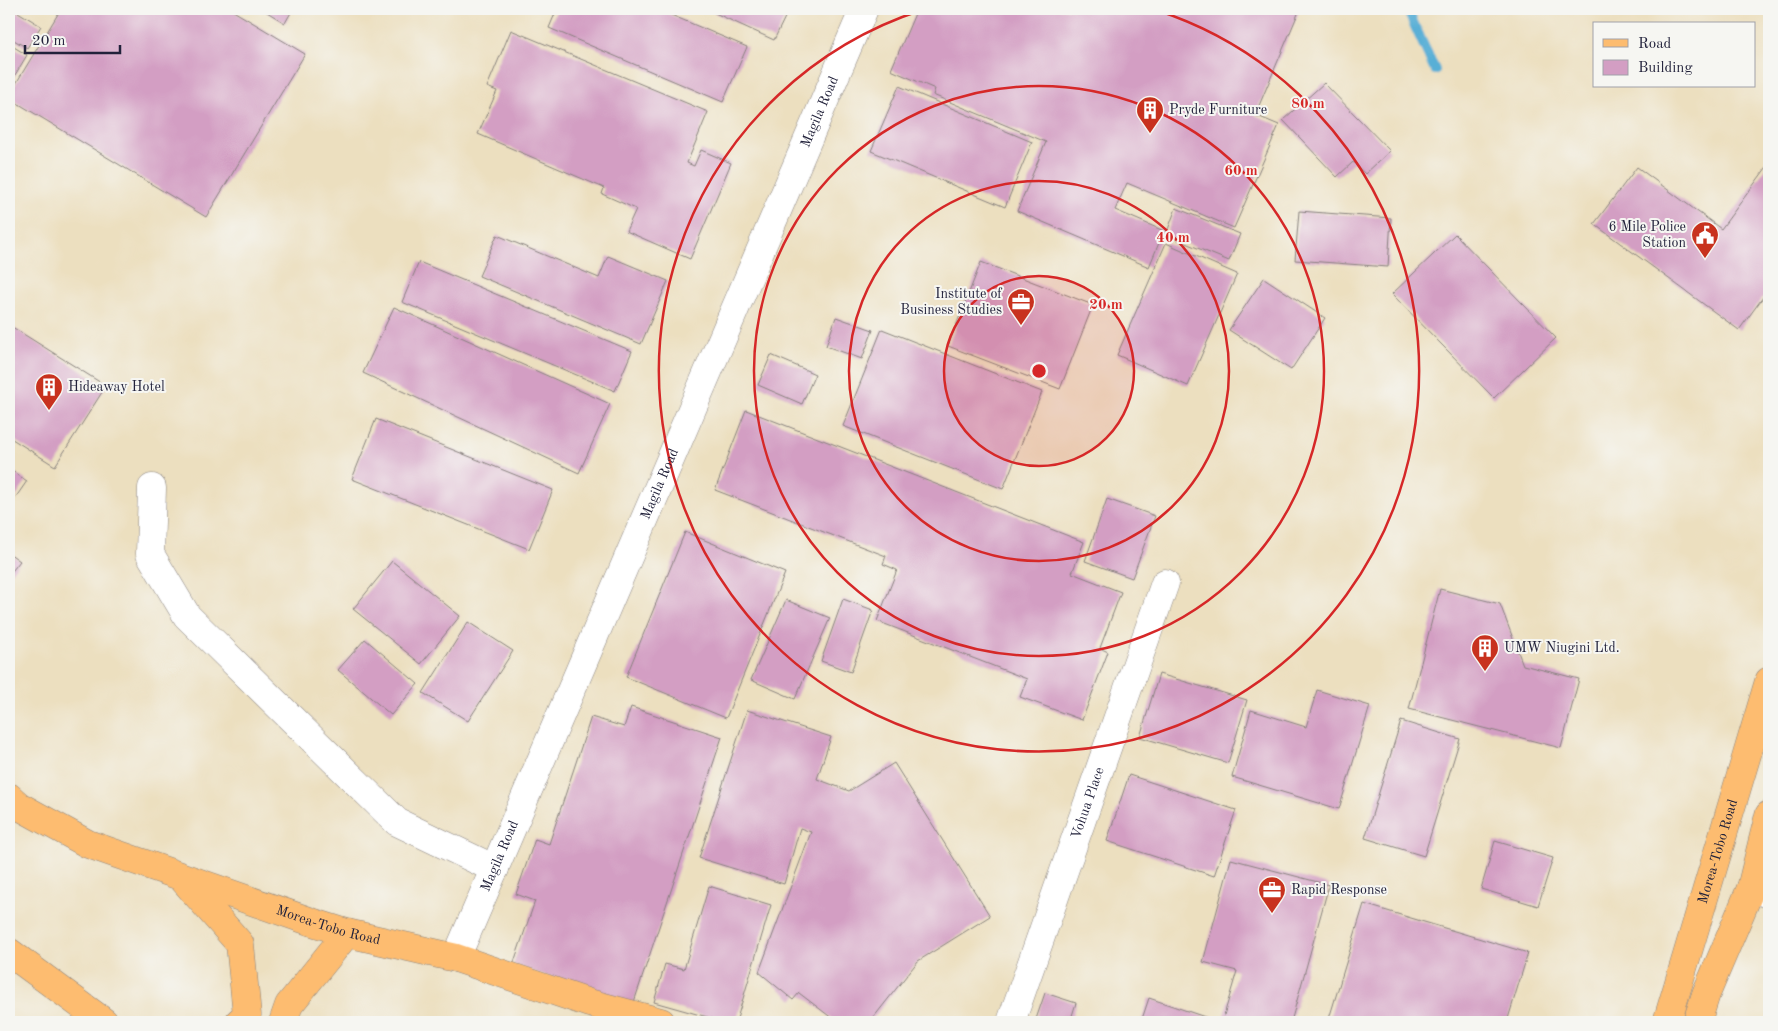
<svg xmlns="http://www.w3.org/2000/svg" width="1778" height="1031" viewBox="0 0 1778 1031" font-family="'Old Standard TT',serif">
	<rect width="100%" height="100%" fill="#f6f6f2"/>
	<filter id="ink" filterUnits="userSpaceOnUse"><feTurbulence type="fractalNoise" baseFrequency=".02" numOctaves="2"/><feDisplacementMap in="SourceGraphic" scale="10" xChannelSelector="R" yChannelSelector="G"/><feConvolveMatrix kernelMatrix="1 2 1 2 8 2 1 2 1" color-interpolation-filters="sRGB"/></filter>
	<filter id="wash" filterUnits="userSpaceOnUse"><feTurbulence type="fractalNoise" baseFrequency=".0096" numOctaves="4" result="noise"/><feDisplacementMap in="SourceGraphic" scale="20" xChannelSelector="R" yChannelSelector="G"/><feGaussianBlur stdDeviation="1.12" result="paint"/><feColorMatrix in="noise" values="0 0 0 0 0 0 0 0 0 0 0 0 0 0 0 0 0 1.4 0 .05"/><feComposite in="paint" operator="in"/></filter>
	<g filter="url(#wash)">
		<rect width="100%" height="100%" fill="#ecdfbf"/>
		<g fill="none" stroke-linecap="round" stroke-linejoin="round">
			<polyline stroke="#59afd6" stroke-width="10" points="1407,9 1435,70"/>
		</g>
		<g id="blocks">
			<g fill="#d39ec3">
				<polygon points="9,9 13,9 41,26 27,48 9,37"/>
				<polygon points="61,9 230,9 305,54 206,217 9,98 9,95"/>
				<polygon points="262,9 293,9 285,23"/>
				<polygon points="557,9 657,9 747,47 723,102 549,28"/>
				<polygon points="706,9 789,9 774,40"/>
				<polygon points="917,9 1086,9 1094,12 1096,9 1300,9 1255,115 1279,125 1234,228 1127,183 1115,210 1164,231 1149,267 1017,211 1046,142 933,95 935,89 891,70"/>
				<polygon points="511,30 708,112 687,163 694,166 701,150 731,163 690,259 626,231 636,209 602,194 604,188 478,134 497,91 487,87"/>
				<polygon points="9,44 27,55 9,85"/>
				<polygon points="1324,83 1390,151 1365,174 1353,162 1337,177 1283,120"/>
				<polygon points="899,86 1032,142 1005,207 871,151"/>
				<polygon points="1769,164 1769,289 1739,330 1594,224 1637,167 1721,229"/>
				<polygon points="1176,208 1240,234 1229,261 1166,235"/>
				<polygon points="1299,211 1391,218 1388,267 1295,260"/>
				<polygon points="1455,234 1556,338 1494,398 1392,294"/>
				<polygon points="497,235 599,278 608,256 668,281 641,344 479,276"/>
				<polygon points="1166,243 1237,274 1188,386 1117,355"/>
				<polygon points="419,262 632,351 615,391 402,302"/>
				<polygon points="981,262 1093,305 1060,389 948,346"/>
				<polygon points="1264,278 1325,318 1291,370 1229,330"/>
				<polygon points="394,307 610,404 579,473 363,373"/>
				<polygon points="836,317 873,330 862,359 826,346"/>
				<polygon points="9,325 106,386 55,466 9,437"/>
				<polygon points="882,329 1042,392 1003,489 843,426"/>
				<polygon points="771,355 815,374 802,404 758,385"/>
				<polygon points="746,410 1084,542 1072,573 1121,592 1100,648 1108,652 1082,720 1020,697 1027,679 877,621 897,570 883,564 886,556 715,490"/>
				<polygon points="376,419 553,490 529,549 352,479"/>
				<polygon points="9,469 27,481 9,507"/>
				<polygon points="1107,499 1155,516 1132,578 1085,561"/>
				<polygon points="685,532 785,573 726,718 626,677"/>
				<polygon points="9,553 20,561 9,575"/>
				<polygon points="392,561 460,616 421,664 353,609"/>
				<polygon points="1440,589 1500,604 1523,665 1579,679 1561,748 1409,709"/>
				<polygon points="843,599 873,610 851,672 821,661"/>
				<polygon points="786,600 830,618 795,699 751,680"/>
				<polygon points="468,622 513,651 468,721 423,693"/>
				<polygon points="365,639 418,684 391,715 338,670"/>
				<polygon points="1159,674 1247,700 1228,763 1140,737"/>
				<polygon points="1317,690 1370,706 1339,809 1232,777 1251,710 1306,727"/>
				<polygon points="631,707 722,737 633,1005 513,965 535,901 516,894 535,839 549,844 591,717 624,727"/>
				<polygon points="747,710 831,737 817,779 849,791 894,763 990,916 918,961 870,1022 837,1022 799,993 793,1000 759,972 811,832 800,828 784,884 699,858"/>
				<polygon points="1401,721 1460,739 1424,856 1365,838"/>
				<polygon points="1129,775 1236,810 1214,876 1107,841"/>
				<polygon points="1495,841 1553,858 1538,906 1481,889"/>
				<polygon points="1231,859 1329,885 1291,1022 1222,1022 1237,971 1203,962"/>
				<polygon points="709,886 771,905 736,1022 725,1022 654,1002 665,964 684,969"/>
				<polygon points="1364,904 1528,953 1507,1022 1328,1022"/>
				<polygon points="1045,993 1076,1003 1070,1022 1035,1022"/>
				<polygon points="1149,998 1211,1019 1209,1022 1141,1022"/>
			</g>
		</g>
	</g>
	<g filter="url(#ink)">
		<use href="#blocks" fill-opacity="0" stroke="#87807d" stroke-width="1"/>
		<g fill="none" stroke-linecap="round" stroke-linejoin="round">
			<g stroke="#87807d" stroke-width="29">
				<g id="minor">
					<polyline points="152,488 150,554 187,616 397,822 495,869"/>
					<polyline points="1751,888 1769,894"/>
					<path id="s1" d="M456,958L864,9"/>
					<path id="s2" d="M1011,1022L1165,583"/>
				</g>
			</g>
			<g stroke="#87807d" stroke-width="29">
				<g id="major">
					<path id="s3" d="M1667,1022L1769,681"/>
					<polyline points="1697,1022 1706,994 1751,888 1769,815"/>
				</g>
			</g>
			<g stroke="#87807d" stroke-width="29">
				<g id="highway">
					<path id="s4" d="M9,797L19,806L88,844L312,922L347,933L456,958L589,1003L661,1022"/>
					<polyline points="182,878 240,944 247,1015 239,1022"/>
					<polyline points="9,952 104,1022"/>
					<polyline points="283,1022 289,1005 347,933"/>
				</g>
			</g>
			<use href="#minor" stroke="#fff" stroke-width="28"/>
			<use href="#major" stroke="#fdbc6f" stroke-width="28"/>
			<use href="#highway" stroke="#fdbc6f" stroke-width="28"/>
		</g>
	</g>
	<circle cx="1039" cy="371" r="95" fill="#d62828" fill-opacity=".12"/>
	<g fill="none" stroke="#d62828" stroke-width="2.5">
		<circle cx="1039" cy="371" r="95"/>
		<circle cx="1039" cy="371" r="190"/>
		<circle cx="1039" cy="371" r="285"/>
		<path d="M1156 10A380 380 0 1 1 922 10"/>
	</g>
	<defs>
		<g id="building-pin" transform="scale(1.4375)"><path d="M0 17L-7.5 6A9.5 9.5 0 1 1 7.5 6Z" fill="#c8321e" stroke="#f6f6f2"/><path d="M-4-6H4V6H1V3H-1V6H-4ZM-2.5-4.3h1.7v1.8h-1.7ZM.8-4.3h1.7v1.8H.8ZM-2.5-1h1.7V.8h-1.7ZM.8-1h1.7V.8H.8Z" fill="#fff"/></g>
		<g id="civic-pin" transform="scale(1.4375)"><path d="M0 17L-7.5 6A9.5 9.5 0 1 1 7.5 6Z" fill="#c8321e" stroke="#f6f6f2"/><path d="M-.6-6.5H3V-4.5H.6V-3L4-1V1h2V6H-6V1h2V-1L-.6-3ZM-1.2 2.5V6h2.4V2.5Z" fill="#fff"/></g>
		<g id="office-pin" transform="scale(1.4375)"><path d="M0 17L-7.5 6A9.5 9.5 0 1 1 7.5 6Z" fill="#c8321e" stroke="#f6f6f2"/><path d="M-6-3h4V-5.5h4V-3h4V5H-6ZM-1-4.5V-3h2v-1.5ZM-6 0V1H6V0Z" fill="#fff"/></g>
	</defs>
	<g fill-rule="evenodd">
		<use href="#building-pin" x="1150" y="110"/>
		<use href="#civic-pin" x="1705" y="235"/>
		<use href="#office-pin" x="1021" y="302"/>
		<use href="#building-pin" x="49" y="387"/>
		<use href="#building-pin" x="1485" y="648"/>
		<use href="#office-pin" x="1272" y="890"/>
	</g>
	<g text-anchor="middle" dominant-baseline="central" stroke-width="4" stroke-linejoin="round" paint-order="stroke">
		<g font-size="14" fill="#22223b" stroke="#f6f6f2" text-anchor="start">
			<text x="1169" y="110">Pryde Furniture</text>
			<text x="1686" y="227" text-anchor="end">6 Mile Police<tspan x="1686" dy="16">Station</tspan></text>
			<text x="1002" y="294" text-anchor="end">Institute of<tspan x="1002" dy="16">Business Studies</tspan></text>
			<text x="68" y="387">Hideaway Hotel</text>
			<text x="1504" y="648">UMW Niugini Ltd.</text>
			<text x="1291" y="890">Rapid Response</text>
		</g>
		<g font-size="14" fill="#22223b" stroke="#f6f6f2">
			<text stroke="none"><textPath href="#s1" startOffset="921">Magila Road</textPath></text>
			<text stroke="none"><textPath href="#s1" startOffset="516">Magila Road</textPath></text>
			<text stroke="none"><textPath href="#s2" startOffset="232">Vohua Place</textPath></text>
			<text stroke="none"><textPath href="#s3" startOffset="178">Morea-Tobo Road</textPath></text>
			<text stroke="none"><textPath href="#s1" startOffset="111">Magila Road</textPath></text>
			<text stroke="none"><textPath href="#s4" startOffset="346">Morea-Tobo Road</textPath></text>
		</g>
	</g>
	<circle cx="1039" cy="371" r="8" fill="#d62828" stroke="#f6f6f2" stroke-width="2.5"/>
	<g font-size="15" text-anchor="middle" font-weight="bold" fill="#d62828" stroke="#f6f6f2" stroke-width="4" stroke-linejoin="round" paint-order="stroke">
		<text x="1308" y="108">80 m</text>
		<text x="1241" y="175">60 m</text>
		<text x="1173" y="242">40 m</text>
		<text x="1106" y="309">20 m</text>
	</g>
	<rect width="1778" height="1031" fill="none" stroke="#f6f6f2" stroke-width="30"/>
	<rect x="1593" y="22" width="162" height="65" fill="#f6f6f2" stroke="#a1a1a9"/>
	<rect x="1603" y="39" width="25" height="8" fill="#fdbc6f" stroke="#a1a1a9"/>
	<text x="1638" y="48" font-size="15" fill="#22223b">Road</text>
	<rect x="1603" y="60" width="25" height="15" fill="#d39ec3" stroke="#a1a1a9"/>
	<text x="1638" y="72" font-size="15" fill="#22223b">Building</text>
	<path d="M25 45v8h95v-8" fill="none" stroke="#22223b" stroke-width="2.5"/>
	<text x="32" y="45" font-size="15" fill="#22223b" stroke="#f6f6f2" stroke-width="4" paint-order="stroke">20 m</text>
</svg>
